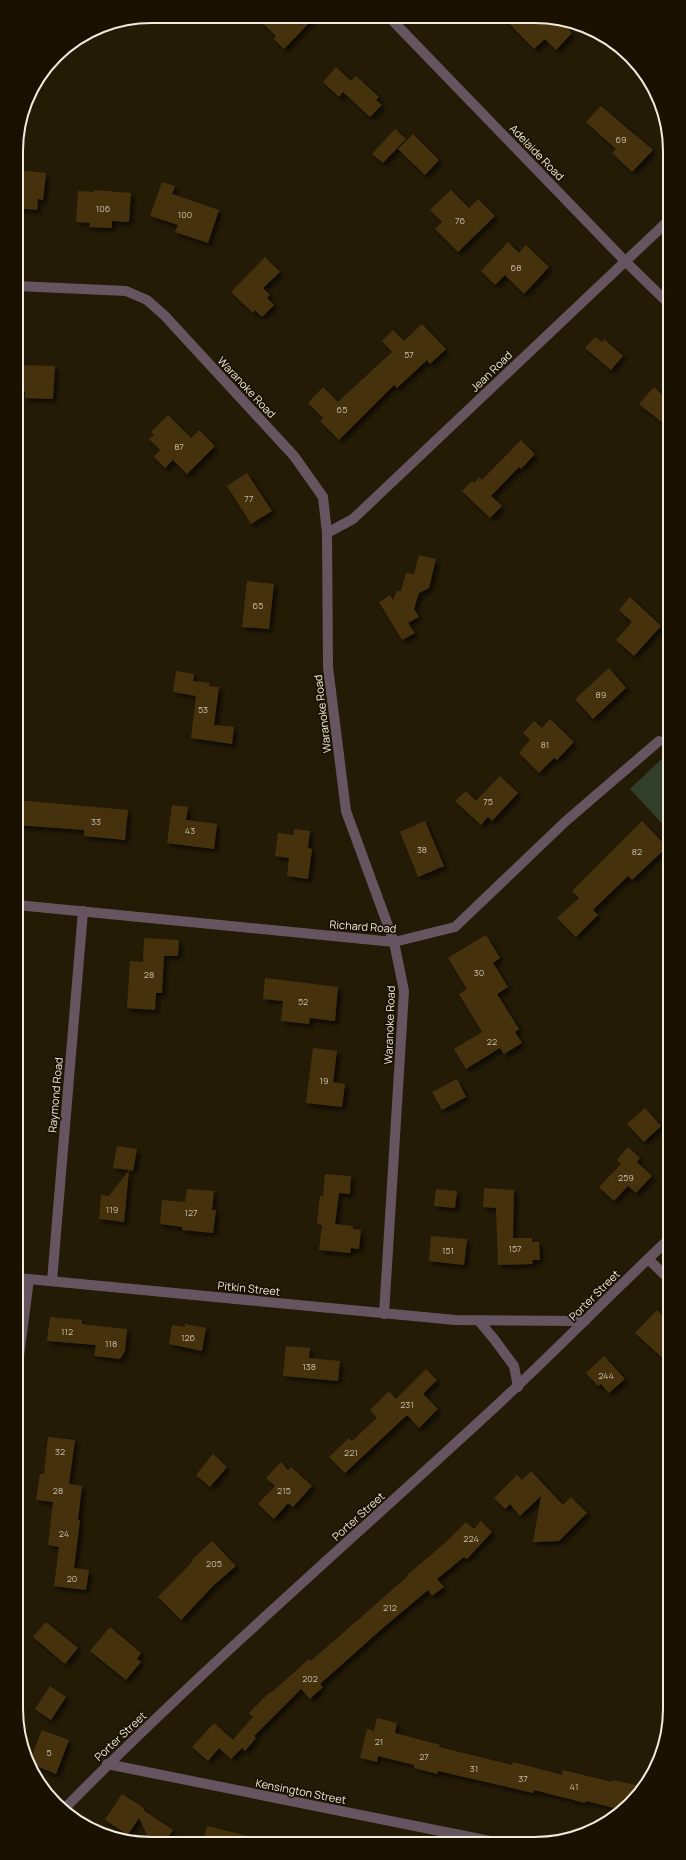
<svg xmlns="http://www.w3.org/2000/svg" width="686" height="1860" viewBox="0 0 686 1860" font-family="Manrope,sans-serif">
	<defs>
		<filter id="shadow"><feDropShadow dx="3.5" dy="3.5" stdDeviation="2" flood-color="#0009"/></filter>
	</defs>
	<rect width="100%" height="100%" fill="#241b06"/>
	<polygon fill="#313f2a" points="668,753 668,830 630,789"/>
	<g fill="#44330b" filter="url(#shadow)">
		<polygon points="256,17 315,17 284,49 274,39 276,36"/>
		<polygon points="504,18 558,19 572,33 556,50 545,39 534,49"/>
		<polygon points="336,67 351,81 356,76 379,97 376,100 382,105 370,117 343,92 339,97 323,82"/>
		<polygon points="601,106 653,150 632,172 612,153 616,149 586,122"/>
		<polygon points="395,129 406,139 383,163 372,154"/>
		<polygon points="413,134 439,160 425,175 398,149"/>
		<polygon points="16,170 46,173 43,200 38,199 37,210 16,208"/>
		<polygon points="162,182 175,186 172,194 219,210 208,243 175,232 178,225 150,216"/>
		<polygon points="94,190 131,193 129,222 112,221 112,228 89,227 90,223 76,222 78,191 94,192"/>
		<polygon points="451,190 469,208 478,199 495,216 458,252 435,229 442,222 430,210"/>
		<polygon points="508,242 519,253 526,245 549,267 524,294 505,275 495,285 481,271"/>
		<polygon points="265,257 280,272 263,288 270,295 267,298 274,305 262,317 255,310 253,313 231,292"/>
		<polygon points="422,324 446,349 430,364 427,360 397,388 394,385 339,440 320,421 323,418 308,403 323,387 338,402 392,352 382,341 393,330 404,341"/>
		<polygon points="595,337 602,342 604,339 623,356 611,370 585,348"/>
		<polygon points="17,365 55,366 53,399 25,398 25,392 17,391"/>
		<polygon points="654,387 668,400 668,427 639,404"/>
		<polygon points="168,415 191,438 199,430 215,446 187,474 173,460 165,468 154,457 160,450 149,439 154,435 151,432"/>
		<polygon points="521,440 535,454 521,469 519,467 491,496 502,506 490,518 462,491 472,481 474,483 479,477 482,480"/>
		<polygon points="247,473 272,511 251,524 227,486"/>
		<polygon points="419,555 436,559 429,588 419,593 414,609 419,617 408,623 415,633 402,640 379,602 390,595 393,600 397,591 401,591 406,573 414,574"/>
		<polygon points="247,581 274,584 269,629 242,627"/>
		<polygon points="630,597 661,626 634,656 616,640 632,622 619,610"/>
		<polygon points="609,668 626,688 593,719 575,699"/>
		<polygon points="176,671 194,674 193,681 210,683 209,686 219,687 214,725 234,727 232,744 191,738 196,696 173,692"/>
		<polygon points="550,719 574,742 557,760 554,758 539,773 519,753 530,740 523,733 534,721 542,728"/>
		<polygon points="500,776 518,793 492,821 488,817 481,825 455,801 466,791 476,801"/>
		<polygon points="17,800 128,810 125,840 84,836 84,830 17,825"/>
		<polygon points="172,805 188,807 186,820 217,824 214,849 167,843"/>
		<polygon points="425,821 444,866 418,877 400,832"/>
		<polygon points="642,821 667,847 632,880 628,876 593,910 598,915 576,937 557,918 579,898 572,891"/>
		<polygon points="294,829 310,831 308,848 312,849 308,879 287,876 289,858 275,856 278,833 294,835"/>
		<polygon points="486,935 500,958 493,963 508,987 497,994 519,1029 515,1032 522,1043 504,1054 500,1048 466,1069 454,1049 482,1032 459,994 467,989 448,958"/>
		<polygon points="144,938 179,940 178,956 164,956 162,993 156,993 155,1010 127,1008 130,961 143,962"/>
		<polygon points="265,978 338,987 335,1021 310,1018 309,1024 281,1021 283,1001 263,999"/>
		<polygon points="313,1048 337,1051 333,1082 345,1084 342,1107 306,1103"/>
		<polygon points="457,1079 466,1097 442,1110 432,1092"/>
		<polygon points="645,1108 661,1126 644,1142 627,1124"/>
		<polygon points="117,1146 137,1149 133,1171 129,1170 124,1222 99,1219 101,1195 109,1196 129,1170 113,1168"/>
		<polygon points="628,1147 640,1158 637,1162 652,1176 636,1193 628,1186 614,1201 599,1187 621,1164 617,1160"/>
		<polygon points="325,1174 351,1176 350,1194 339,1193 335,1224 353,1226 353,1229 361,1230 359,1249 351,1248 350,1253 319,1250 322,1225 317,1224 320,1196 323,1197"/>
		<polygon points="484,1188 514,1190 513,1238 532,1238 532,1242 539,1242 540,1260 532,1260 533,1264 498,1265 496,1208 483,1207"/>
		<polygon points="187,1189 214,1191 212,1210 216,1210 213,1233 182,1230 182,1227 160,1224 162,1200 185,1202"/>
		<polygon points="436,1189 457,1191 455,1208 434,1206"/>
		<polygon points="431,1236 467,1239 464,1265 429,1261"/>
		<polygon points="657,1310 669,1322 669,1364 635,1333"/>
		<polygon points="50,1317 82,1320 82,1324 127,1329 125,1351 120,1359 94,1356 96,1345 47,1341"/>
		<polygon points="185,1324 206,1328 202,1351 169,1344 172,1325 185,1327"/>
		<polygon points="286,1346 310,1348 309,1358 340,1361 338,1381 283,1376"/>
		<polygon points="604,1356 625,1379 609,1393 601,1384 598,1386 586,1373"/>
		<polygon points="426,1369 437,1380 423,1394 438,1409 419,1428 407,1415 345,1473 329,1457 349,1438 352,1441 377,1418 370,1410 389,1391 396,1399"/>
		<polygon points="48,1437 75,1440 69,1484 82,1486 78,1520 80,1520 74,1568 89,1570 86,1590 54,1586 59,1547 48,1545 53,1502 36,1500 40,1474 44,1474"/>
		<polygon points="213,1454 227,1467 210,1487 196,1475"/>
		<polygon points="281,1462 288,1470 291,1467 312,1486 293,1507 288,1503 274,1519 258,1504 275,1486 266,1478"/>
		<polygon points="531,1471 563,1505 571,1497 587,1513 559,1541 533,1542 541,1496 520,1516 510,1504 505,1509 494,1498 517,1475 522,1480"/>
		<polygon points="481,1521 492,1532 467,1559 464,1557 437,1579 444,1587 432,1596 428,1590 384,1627 320,1684 323,1687 310,1699 301,1689 254,1736 256,1738 245,1751 242,1748 231,1759 219,1748 208,1761 192,1747 214,1723 233,1740 253,1717 249,1713 270,1692 271,1693 309,1659 311,1661 408,1576 407,1575 444,1544 466,1522 474,1529"/>
		<polygon points="212,1541 236,1566 215,1584 181,1620 158,1597 193,1561 192,1560"/>
		<polygon points="46,1622 78,1648 65,1664 33,1637"/>
		<polygon points="110,1627 141,1653 137,1659 141,1662 126,1680 90,1651"/>
		<polygon points="50,1686 66,1697 51,1720 35,1709"/>
		<polygon points="377,1718 397,1723 395,1733 440,1745 439,1747 512,1765 513,1762 562,1775 563,1770 612,1782 613,1780 640,1786 637,1798 622,1810 586,1801 585,1803 534,1790 533,1793 438,1771 437,1774 414,1768 414,1765 378,1756 377,1762 360,1758 367,1729 374,1731"/>
		<polygon points="42,1730 69,1740 56,1774 29,1763"/>
		<polygon points="122,1794 144,1808 143,1810 173,1830 166,1841 150,1841 139,1818 128,1835 105,1820"/>
		<polygon points="207,1826 248,1836 247,1841 203,1841"/>
	</g>
	<g fill="none" stroke-linecap="round" stroke-linejoin="round">
		<g stroke="#665560" stroke-width="10">
			<polyline points="390,18 625,261 668,303"/>
			<polyline points="17,286 126,291 147,300 165,316 294,456 323,497 327,533 328,667 346,811 394,942 404,991 384,1314"/>
			<polyline points="327,533 353,519 668,221"/>
			<polyline points="17,905 394,942 455,927 566,821 659,741"/>
			<polyline points="648,1259 669,1279"/>
			<polyline points="18,1278 455,1320 585,1321"/>
			<polyline points="52,1281 83,911"/>
			<polyline points="479,1321 494,1339 514,1366 518,1387"/>
			<polyline points="18,1364 29,1279"/>
			<polyline points="107,1764 490,1841"/>
		</g>
		<path stroke="#665560" stroke-width="10" d="M63,1810C197,1674 342,1548 482,1419C546,1361 606,1298 669,1239"/>
	</g>
	<g text-anchor="middle" dominant-baseline="central" stroke-width="3.5" stroke-linejoin="round" paint-order="stroke">
		<g font-size="9" fill="#c6bda9">
			<text x="621" y="139">69</text>
			<text x="103" y="208">106</text>
			<text x="185" y="214">100</text>
			<text x="460" y="220">76</text>
			<text x="516" y="267">68</text>
			<text x="409" y="354">57</text>
			<text x="342" y="409">65</text>
			<text x="179" y="446">87</text>
			<text x="249" y="498">77</text>
			<text x="258" y="605">65</text>
			<text x="601" y="694">89</text>
			<text x="203" y="709">53</text>
			<text x="545" y="744">81</text>
			<text x="488" y="801">75</text>
			<text x="96" y="821">33</text>
			<text x="190" y="830">43</text>
			<text x="422" y="849">38</text>
			<text x="637" y="851">82</text>
			<text x="479" y="972">30</text>
			<text x="149" y="974">28</text>
			<text x="303" y="1001">52</text>
			<text x="492" y="1041">22</text>
			<text x="324" y="1080">19</text>
			<text x="626" y="1177">259</text>
			<text x="112" y="1209">119</text>
			<text x="191" y="1212">127</text>
			<text x="515" y="1248">157</text>
			<text x="448" y="1250">151</text>
			<text x="67" y="1331">112</text>
			<text x="188" y="1337">126</text>
			<text x="111" y="1343">118</text>
			<text x="309" y="1366">138</text>
			<text x="606" y="1375">244</text>
			<text x="407" y="1404">231</text>
			<text x="60" y="1451">32</text>
			<text x="351" y="1452">221</text>
			<text x="58" y="1490">28</text>
			<text x="284" y="1490">215</text>
			<text x="64" y="1533">24</text>
			<text x="471" y="1538">224</text>
			<text x="214" y="1563">205</text>
			<text x="72" y="1578">20</text>
			<text x="390" y="1607">212</text>
			<text x="310" y="1678">202</text>
			<text x="379" y="1741">21</text>
			<text x="49" y="1752">5</text>
			<text x="424" y="1756">27</text>
			<text x="474" y="1768">31</text>
			<text x="523" y="1778">37</text>
			<text x="574" y="1786">41</text>
		</g>
		<g font-size="11" fill="#f1ebde" stroke="#1a1101">
			<text transform="translate(537 152) rotate(46)">Adelaide Road</text>
			<text transform="translate(491 371) rotate(-44)">Jean Road</text>
			<text transform="translate(247 387) rotate(47)">Waranoke Road</text>
			<text transform="translate(322 714) rotate(-97)">Waranoke Road</text>
			<text transform="translate(363 926) rotate(4)">Richard Road</text>
			<text transform="translate(389 1025) rotate(-88)">Waranoke Road</text>
			<text transform="translate(55 1095) rotate(-85)">Raymond Road</text>
			<text transform="translate(249 1288) rotate(6)">Pitkin Street</text>
			<text transform="translate(594 1295) rotate(-45)">Porter Street</text>
			<text transform="translate(358 1516) rotate(-42)">Porter Street</text>
			<text transform="translate(120 1736) rotate(-43)">Porter Street</text>
			<text transform="translate(301 1791) rotate(11)">Kensington Street</text>
		</g>
	</g>
	<path d="M0 0H686V1860H0ZM151 23H535A128 128 0 0 1 663 151V1709A128 128 0 0 1 535 1837H151A128 128 0 0 1 23 1709V151A128 128 0 0 1 151 23Z" fill="#1a1101" fill-rule="evenodd"/>
	<path fill="none" stroke="#f1ebde" stroke-width="2" d="M151 23H535A128 128 0 0 1 663 151V1709A128 128 0 0 1 535 1837H151A128 128 0 0 1 23 1709V151A128 128 0 0 1 151 23Z"/>
</svg>
